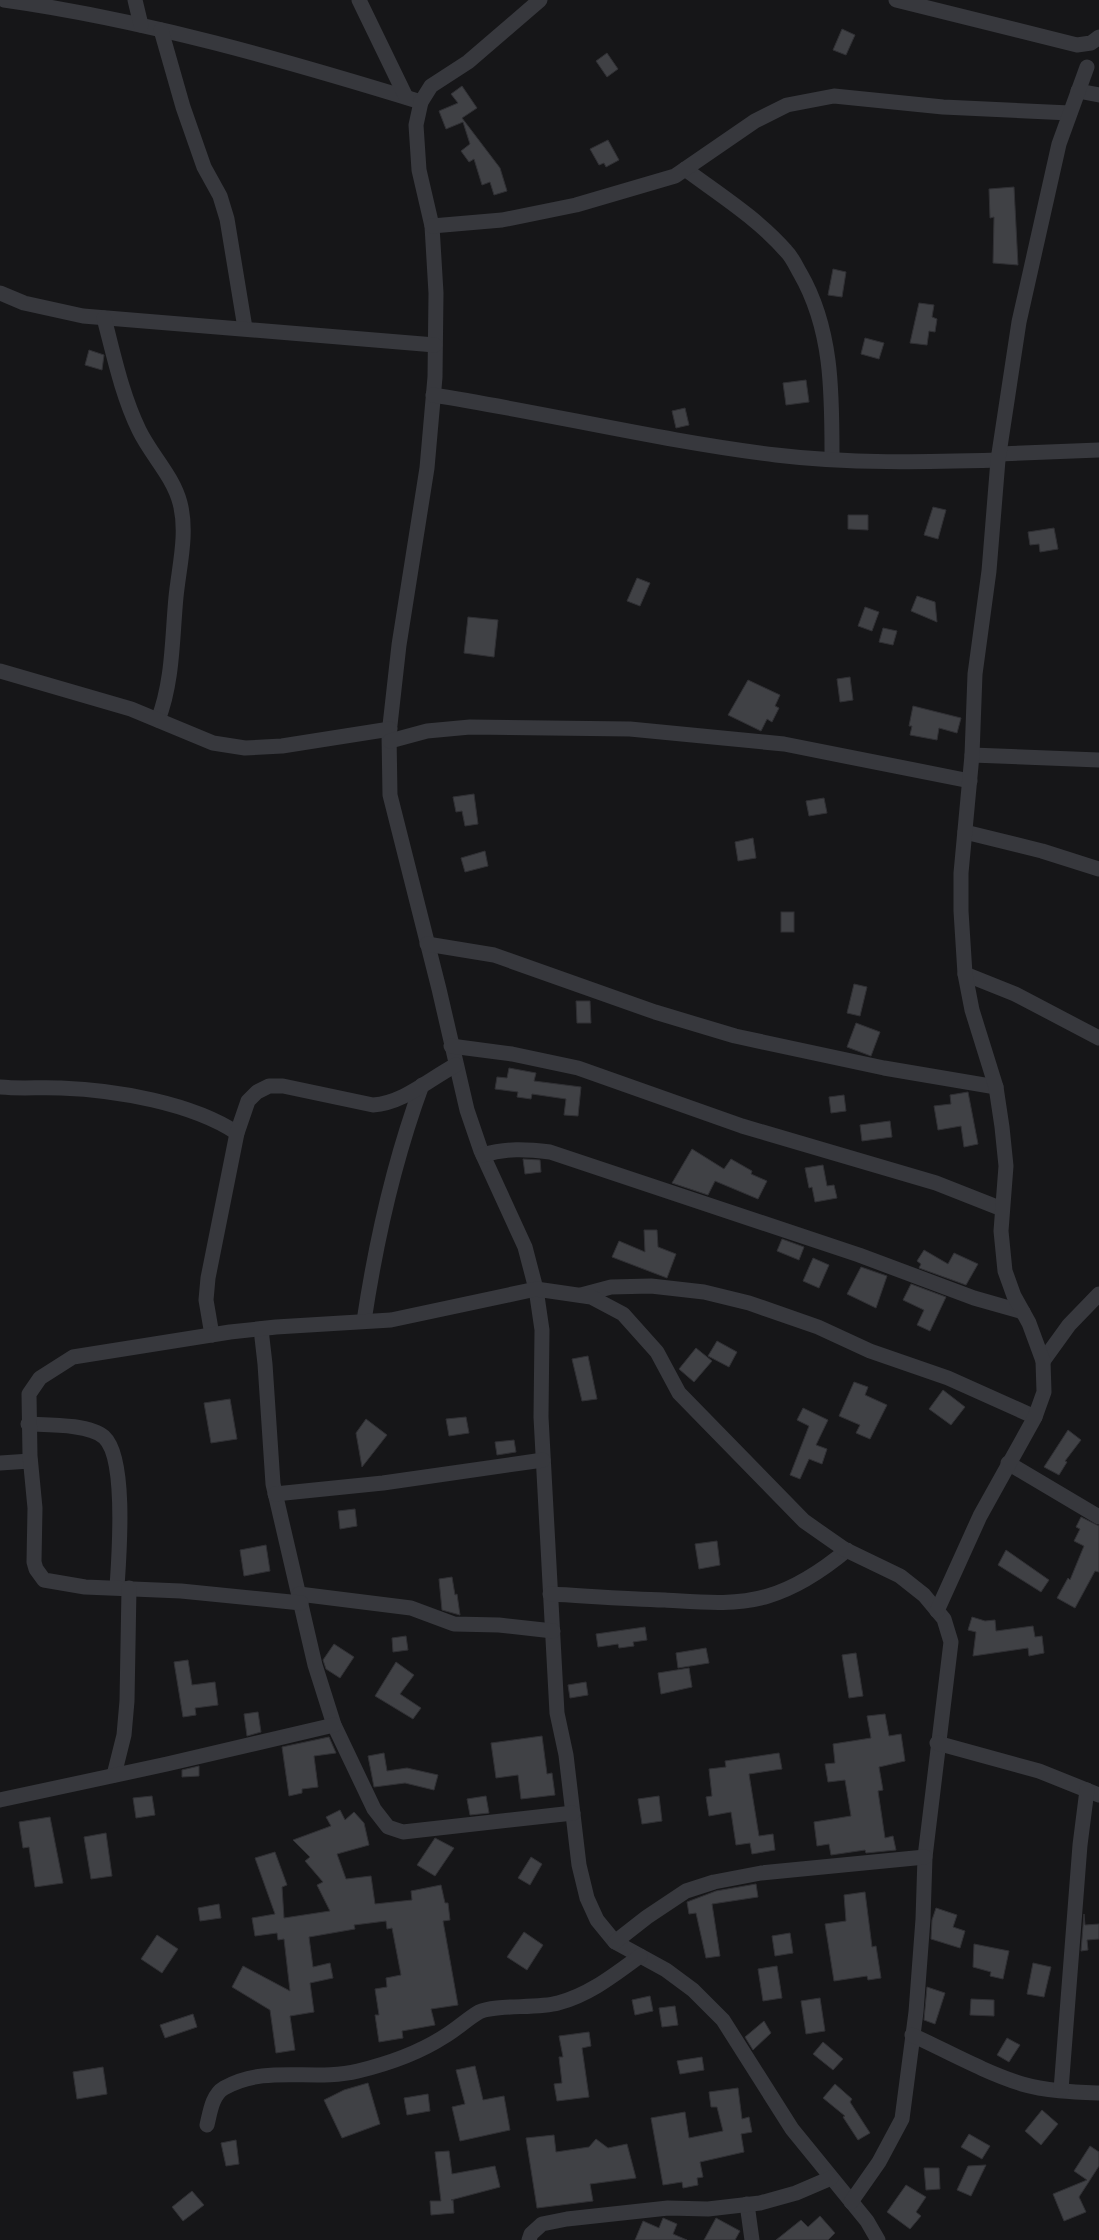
<svg xmlns="http://www.w3.org/2000/svg" width="1099" height="2240" viewBox="0 0 1099 2240" font-family="'Alegreya Sans',sans-serif">
	<rect width="100%" height="100%" fill="#161618"/>
	<g fill="#404145" stroke="#303034">
		<polygon points="842,29 855,35 846,55 833,50"/>
		<polygon points="607,53 618,69 607,77 596,61"/>
		<polygon points="462,86 477,108 462,118 500,168 507,191 494,195 490,182 482,185 474,159 469,162 461,151 470,144 463,122 446,129 439,111 458,103 451,94"/>
		<polygon points="608,140 619,160 606,167 604,163 599,165 590,149"/>
		<polygon points="1014,187 1018,265 993,263 994,217 990,218 989,189"/>
		<polygon points="833,269 846,272 842,297 828,295"/>
		<polygon points="919,303 934,305 932,317 937,319 935,332 929,331 927,345 910,343"/>
		<polygon points="865,338 884,343 879,359 861,354"/>
		<polygon points="89,350 104,355 102,370 85,365"/>
		<polygon points="806,380 809,402 786,405 783,383"/>
		<polygon points="685,408 689,425 676,428 672,411"/>
		<polygon points="933,507 946,510 938,539 924,535"/>
		<polygon points="848,515 868,515 868,530 848,529"/>
		<polygon points="1054,528 1058,549 1040,552 1039,544 1030,545 1028,532"/>
		<polygon points="637,578 650,583 640,606 627,601"/>
		<polygon points="917,596 935,602 937,622 911,611"/>
		<polygon points="865,607 879,612 872,631 858,626"/>
		<polygon points="468,617 498,620 494,657 464,653"/>
		<polygon points="883,628 897,631 893,645 879,642"/>
		<polygon points="850,677 853,700 840,702 837,679"/>
		<polygon points="748,680 780,695 775,706 779,708 772,722 767,719 761,731 728,715"/>
		<polygon points="913,706 961,718 957,733 939,728 937,740 910,735 912,726 909,726"/>
		<polygon points="474,794 478,824 465,826 462,811 456,812 453,797"/>
		<polygon points="824,798 827,813 809,816 806,801"/>
		<polygon points="753,838 756,858 738,861 735,842"/>
		<polygon points="485,851 488,866 465,872 461,858"/>
		<rect x="781" y="912" width="13" height="20"/>
		<polygon points="854,984 867,987 860,1016 847,1013"/>
		<polygon points="576,1001 590,1001 591,1023 577,1023"/>
		<polygon points="856,1023 880,1032 871,1056 847,1047"/>
		<polygon points="509,1068 536,1073 534,1081 581,1087 578,1116 564,1115 566,1099 532,1094 531,1099 517,1097 518,1092 495,1089 497,1077 507,1078"/>
		<polygon points="968,1092 978,1144 964,1147 961,1126 938,1130 934,1106 951,1104 950,1095"/>
		<polygon points="844,1095 846,1111 831,1113 829,1097"/>
		<polygon points="890,1121 892,1137 862,1141 860,1125"/>
		<polygon points="692,1149 724,1169 731,1159 752,1171 751,1174 767,1181 758,1199 715,1181 708,1195 672,1183"/>
		<polygon points="523,1159 540,1160 541,1172 525,1174"/>
		<polygon points="823,1165 827,1186 834,1185 837,1198 815,1202 812,1187 809,1188 805,1168"/>
		<polygon points="644,1230 657,1230 658,1247 676,1254 667,1278 612,1257 619,1241 645,1252"/>
		<polygon points="782,1239 804,1247 799,1260 777,1251"/>
		<polygon points="924,1250 948,1264 954,1253 978,1264 966,1285 919,1268 921,1264 917,1261"/>
		<polygon points="813,1258 829,1265 819,1288 803,1281"/>
		<polygon points="861,1267 887,1276 876,1308 847,1294"/>
		<polygon points="911,1284 946,1297 930,1331 917,1325 924,1310 903,1300"/>
		<polygon points="717,1341 737,1352 729,1367 708,1356"/>
		<polygon points="696,1348 712,1361 694,1382 679,1369"/>
		<polygon points="588,1356 597,1399 582,1401 572,1359"/>
		<polygon points="854,1382 868,1387 865,1395 887,1405 870,1439 856,1433 860,1425 839,1416"/>
		<polygon points="943,1390 965,1407 951,1425 929,1409"/>
		<polygon points="230,1399 237,1439 211,1443 204,1403"/>
		<polygon points="803,1408 828,1420 816,1445 827,1449 822,1464 809,1459 800,1479 790,1475 809,1426 797,1420"/>
		<polygon points="466,1417 469,1433 449,1436 446,1419"/>
		<polygon points="366,1419 387,1435 362,1467 356,1433"/>
		<polygon points="1068,1430 1081,1440 1065,1461 1067,1462 1059,1475 1044,1467"/>
		<polygon points="514,1440 516,1452 497,1455 495,1442"/>
		<polygon points="355,1509 357,1526 340,1529 338,1511"/>
		<polygon points="1081,1517 1099,1526 1099,1572 1095,1571 1075,1608 1057,1598 1068,1578 1070,1580 1084,1546 1074,1541 1080,1529 1076,1527"/>
		<polygon points="717,1541 720,1565 699,1569 695,1544"/>
		<polygon points="266,1545 270,1571 244,1576 240,1550"/>
		<polygon points="1006,1550 1049,1580 1041,1592 998,1565"/>
		<polygon points="452,1577 455,1595 457,1594 460,1615 442,1610 439,1579"/>
		<polygon points="972,1617 985,1621 995,1620 996,1631 1033,1626 1035,1637 1042,1636 1044,1653 1029,1656 1028,1648 973,1656 976,1632 968,1630"/>
		<polygon points="645,1627 647,1640 633,1642 634,1646 619,1648 618,1644 598,1647 596,1634"/>
		<polygon points="406,1636 408,1650 393,1652 392,1638"/>
		<polygon points="334,1644 354,1657 340,1678 326,1669 323,1660"/>
		<polygon points="706,1648 709,1663 678,1668 676,1653"/>
		<polygon points="856,1653 863,1696 849,1698 842,1655"/>
		<polygon points="188,1660 192,1685 215,1682 218,1705 195,1708 196,1715 183,1717 174,1662"/>
		<polygon points="396,1662 414,1675 400,1694 421,1708 413,1719 375,1696"/>
		<polygon points="689,1668 692,1687 661,1694 658,1673"/>
		<polygon points="586,1682 588,1695 570,1698 568,1685"/>
		<polygon points="258,1712 261,1732 247,1736 244,1714"/>
		<polygon points="885,1714 889,1736 901,1734 905,1761 879,1767 883,1790 878,1791 885,1838 893,1836 896,1850 866,1853 865,1850 831,1855 829,1844 817,1846 814,1822 851,1816 845,1780 828,1782 825,1764 835,1763 833,1744 871,1738 867,1716"/>
		<polygon points="542,1736 547,1774 552,1773 555,1795 521,1799 518,1775 496,1778 491,1743"/>
		<polygon points="329,1737 336,1753 314,1756 318,1787 302,1789 302,1793 289,1796 282,1747"/>
		<polygon points="384,1753 387,1771 407,1768 438,1775 434,1790 405,1783 374,1787 368,1756"/>
		<polygon points="779,1753 782,1769 749,1774 759,1836 773,1834 775,1850 752,1854 750,1843 736,1845 731,1812 709,1816 706,1797 712,1796 709,1769 726,1767 725,1761"/>
		<polygon points="199,1766 199,1776 182,1777 182,1770"/>
		<polygon points="152,1796 155,1815 136,1818 133,1798"/>
		<polygon points="486,1796 489,1813 470,1815 467,1799"/>
		<polygon points="659,1796 662,1821 642,1824 638,1799"/>
		<polygon points="340,1810 345,1820 354,1812 364,1823 369,1845 337,1854 346,1879 371,1876 375,1904 412,1900 411,1891 441,1885 445,1903 448,1903 450,1920 443,1921 458,2005 431,2009 435,2025 402,2031 403,2038 379,2042 375,2015 379,2015 375,1989 387,1987 386,1978 401,1975 392,1928 387,1929 386,1921 354,1925 355,1929 309,1937 313,1967 330,1963 333,1978 310,1983 314,2012 290,2016 295,2050 276,2053 270,2010 232,1987 243,1966 290,1991 284,1939 278,1940 277,1933 255,1936 252,1918 275,1914 255,1858 275,1852 287,1885 282,1887 284,1918 330,1911 317,1885 323,1882 305,1861 310,1857 293,1840 331,1826 326,1817"/>
		<polygon points="50,1817 63,1883 35,1887 29,1847 23,1848 19,1822"/>
		<polygon points="106,1833 112,1876 91,1879 84,1837"/>
		<polygon points="435,1838 454,1848 435,1876 417,1865"/>
		<polygon points="531,1857 542,1864 530,1885 518,1878"/>
		<polygon points="756,1884 758,1897 712,1904 720,1956 706,1958 696,1913 689,1914 687,1902 716,1891"/>
		<polygon points="865,1892 872,1947 876,1946 881,1978 868,1980 867,1976 834,1981 825,1924 846,1921 844,1895"/>
		<polygon points="219,1904 221,1918 200,1921 198,1908"/>
		<polygon points="936,1908 957,1915 953,1927 965,1931 960,1948 931,1939 932,1920"/>
		<polygon points="1084,1914 1085,1925 1099,1924 1099,1939 1087,1940 1088,1950 1081,1951"/>
		<polygon points="524,1932 543,1945 527,1970 507,1957"/>
		<polygon points="790,1933 793,1953 775,1956 772,1936"/>
		<polygon points="157,1935 178,1949 162,1973 141,1959"/>
		<polygon points="974,1944 1009,1951 1003,1979 990,1976 991,1972 973,1967"/>
		<polygon points="1033,1963 1051,1967 1044,1997 1027,1994"/>
		<polygon points="777,1966 782,1998 763,2001 758,1969"/>
		<polygon points="927,1987 945,1993 935,2024 924,2020"/>
		<polygon points="650,1996 653,2011 635,2015 632,2000"/>
		<polygon points="820,1998 825,2031 806,2034 801,2001"/>
		<polygon points="971,1999 994,2000 994,2016 970,2015"/>
		<polygon points="675,2006 678,2025 662,2027 659,2008"/>
		<polygon points="193,2014 197,2027 165,2038 160,2025"/>
		<polygon points="764,2021 771,2033 753,2050 745,2037"/>
		<polygon points="589,2032 591,2046 582,2048 589,2097 557,2101 554,2084 562,2083 559,2057 563,2057 559,2036"/>
		<polygon points="1007,2038 1020,2045 1009,2062 997,2055"/>
		<polygon points="823,2042 843,2059 833,2070 813,2054"/>
		<polygon points="702,2057 704,2070 680,2074 677,2061"/>
		<polygon points="475,2066 483,2100 504,2096 510,2130 460,2141 452,2107 465,2104 456,2070"/>
		<polygon points="103,2067 107,2094 77,2099 73,2072"/>
		<polygon points="368,2083 380,2124 342,2138 324,2100 344,2090"/>
		<polygon points="835,2084 852,2099 850,2102 870,2133 858,2140 843,2117 845,2116 823,2098"/>
		<polygon points="738,2088 742,2119 749,2117 752,2132 741,2134 744,2152 700,2162 703,2177 697,2178 698,2185 683,2188 682,2182 663,2185 651,2118 685,2112 689,2138 723,2131 717,2107 711,2107 709,2092"/>
		<polygon points="428,2094 430,2111 407,2115 404,2098"/>
		<polygon points="1042,2110 1058,2124 1041,2145 1025,2131"/>
		<polygon points="969,2134 990,2146 982,2159 961,2147"/>
		<polygon points="554,2135 556,2152 589,2147 596,2139 608,2148 627,2144 636,2178 590,2184 593,2201 537,2208 526,2138"/>
		<polygon points="236,2140 239,2164 226,2166 221,2143"/>
		<polygon points="1090,2146 1099,2152 1099,2166 1079,2197 1086,2212 1064,2221 1053,2194 1087,2180 1074,2171"/>
		<polygon points="449,2151 452,2174 495,2166 500,2187 451,2200 453,2200 454,2213 431,2215 430,2201 441,2201 435,2152"/>
		<polygon points="986,2165 971,2196 957,2190 968,2166"/>
		<polygon points="924,2168 939,2168 940,2189 926,2190"/>
		<polygon points="906,2185 926,2197 916,2212 921,2216 910,2229 887,2212"/>
		<polygon points="192,2191 204,2205 183,2221 172,2207"/>
		<polygon points="820,2216 835,2233 828,2240 776,2240 801,2220 808,2227"/>
		<polygon points="663,2218 677,2224 673,2234 687,2240 635,2240 643,2221 659,2228"/>
		<polygon points="716,2218 740,2231 735,2240 704,2240"/>
	</g>
	<g fill="none" stroke-linecap="round" stroke-linejoin="round">
		<g stroke="#37383d" stroke-width="15">
			<path d="M4,0C146,20 284,60 421,102"/>
			<polyline points="135,0 141,25"/>
			<polyline points="359,0 406,97"/>
			<polyline points="540,0 468,62 431,86 421,102 416,125 419,170 432,226 436,293 435,377 427,468 399,645 389,734 390,795 439,989 467,1110 481,1151 525,1247 536,1289 542,1330 541,1417 557,1713 566,1755 579,1865 587,1898 597,1920 615,1942 666,1970 693,1990 723,2020 792,2129 867,2221 878,2240"/>
			<polyline points="896,0 1077,45 1091,43 1099,37"/>
			<polyline points="161,30 183,107 204,167 220,196 227,219 245,328"/>
			<polyline points="1078,91 1099,95"/>
			<path d="M685,169C720,195 757,218 786,251C792,257 796,266 800,273C833,330 832,395 832,459"/>
			<polyline points="432,226 502,220 576,205 675,176 755,121 787,105 834,96 943,107 1070,113"/>
			<polyline points="0,293 24,303 83,316 435,345"/>
			<path d="M104,318C114,356 122,395 139,430C151,455 173,476 180,503C188,533 179,567 176,597C172,639 173,681 158,720"/>
			<path d="M433,395C548,413 661,441 776,455C850,464 924,462 998,460"/>
			<polyline points="999,454 1099,450"/>
			<polyline points="0,671 131,709 213,743 245,748 282,746 390,729"/>
			<polyline points="390,741 427,731 470,727 630,729 784,744 970,781"/>
			<polyline points="972,755 1099,760"/>
			<polyline points="965,832 1042,851 1099,869"/>
			<polyline points="427,944 494,955 655,1012 735,1036 884,1068 996,1087"/>
			<polyline points="965,974 1015,994 1099,1038"/>
			<polyline points="451,1046 512,1054 578,1068 742,1126 936,1183 1002,1209"/>
			<path d="M0,1087C20,1089 41,1087 61,1088C116,1090 192,1103 237,1133"/>
			<path d="M483,1155C506,1148 526,1149 550,1152L859,1255L974,1298L1023,1312"/>
			<polyline points="581,1295 611,1287 651,1286 704,1292 749,1303 818,1327 870,1351 948,1378 1035,1417"/>
			<path d="M364,1321C376,1241 394,1161 422,1085"/>
			<polyline points="261,1329 265,1364 273,1484 315,1665 334,1725 374,1809 388,1827 403,1832 573,1813"/>
			<path d="M212,1335L206,1300L208,1278L237,1133L248,1101L257,1092L269,1086H283L373,1105C404,1103 429,1079 456,1065"/>
			<polyline points="1043,1361 1069,1325 1099,1294"/>
			<path d="M28,1424C48,1425 89,1424 104,1437C127,1458 119,1556 117,1587"/>
			<polyline points="0,1463 30,1461"/>
			<polyline points="1008,1463 1099,1517"/>
			<polyline points="275,1494 383,1483 543,1460"/>
			<polyline points="299,1594 411,1608 454,1624 499,1625 553,1631"/>
			<path d="M550,1594C588,1596 627,1599 665,1600C699,1602 735,1606 768,1596C798,1587 823,1570 847,1550"/>
			<polyline points="301,1603 181,1591 85,1587 44,1580 36,1569 34,1562 35,1508 30,1456 29,1394 40,1378 73,1357 230,1332 276,1327 391,1320 536,1289 591,1297 623,1314 657,1352 679,1393 804,1521 844,1549 900,1576 924,1595 944,1619 951,1642 925,1857 923,1919 916,2012 902,2119 879,2162 851,2202"/>
			<polyline points="937,1611 980,1516 1035,1417 1044,1392 1043,1361 1029,1323 1014,1296 1005,1271 1001,1231 1006,1166 1002,1127 996,1087 972,1010 965,974 961,911 961,873 972,755 975,674 989,571 998,460 1019,322 1059,144 1087,67"/>
			<polyline points="937,1743 1039,1771 1099,1795"/>
			<polyline points="114,1775 124,1735 127,1701 129,1588"/>
			<polyline points="0,1800 167,1764 334,1725"/>
			<polyline points="615,1942 647,1917 686,1891 714,1882 761,1873 925,1857"/>
			<path d="M912,2035C949,2052 984,2072 1022,2084C1046,2091 1074,2092 1099,2093"/>
			<polyline points="1061,2090 1080,1845 1087,1790"/>
			<path d="M207,2125C210,2113 212,2095 224,2088C266,2064 313,2082 358,2071C387,2064 419,2053 445,2036C457,2029 467,2019 479,2012C495,2004 537,2009 558,2003C589,1995 614,1975 640,1956"/>
			<polyline points="747,2204 752,2240"/>
			<polyline points="529,2240 531,2234 542,2224 567,2219 668,2208 708,2209 760,2203 796,2193 831,2178"/>
		</g>
	</g>
</svg>
